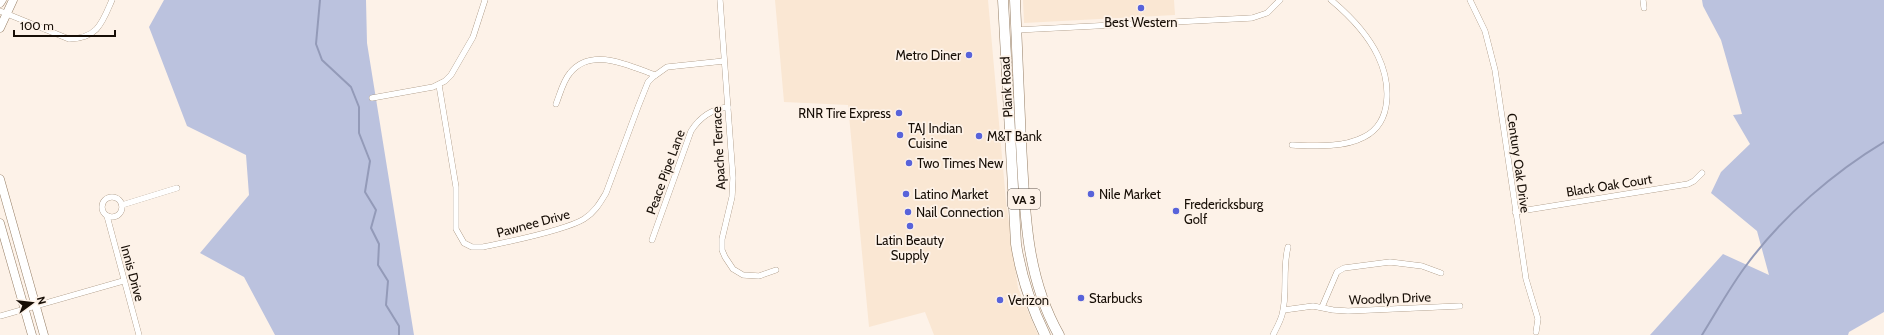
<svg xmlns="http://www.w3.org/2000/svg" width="1884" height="335" viewBox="0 0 1884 335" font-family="Cabin,sans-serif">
	<rect width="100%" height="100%" fill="#fdf2e8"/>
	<g fill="#fae7d3">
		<polygon points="775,0 988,0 1006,201 1018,288 1038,335 934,335 925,312 869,327 848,105 784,102"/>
		<polygon points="1023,0 1174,0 1175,15 1024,23"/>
	</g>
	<g fill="#bbc2de">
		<polygon points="164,0 366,0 367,43 414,335 275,335 244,277 200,253 249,195 246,155 187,126 149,27"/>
		<polygon points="1702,0 1884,0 1884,312 1849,332 1848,335 1650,335 1723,254 1769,275 1757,231 1711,193 1721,172 1750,144 1733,115 1742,114 1721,40 1703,6"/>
	</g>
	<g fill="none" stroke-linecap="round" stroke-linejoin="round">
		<g stroke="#939ab8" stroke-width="2">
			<polyline points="320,0 316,44 322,60 351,87 359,107 359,133 370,161 365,192 376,210 371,228 379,244 378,265 388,281 386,305 399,326 399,335"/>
			<path d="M1702,335C1717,311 1731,285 1748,263C1783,216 1834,172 1884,142"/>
		</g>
		<g stroke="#957e65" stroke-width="6">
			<g id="street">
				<polyline points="720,0 733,178 732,197 722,239 722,250 725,257 733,269 743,275 759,276 776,270"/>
				<polyline points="1470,0 1485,31 1495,70 1526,279 1538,319 1536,332"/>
				<polyline points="1643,0 1644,8"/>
				<path d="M0,11L69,39C98,38 102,23 112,0"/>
				<polyline points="1016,30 1252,18 1267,13 1280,0"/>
				<path d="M439,85L456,187V229L464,243L472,247H483C507,242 564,231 584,219C595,212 600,203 606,193L638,107L648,82L653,77L667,67L724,61"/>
				<polyline points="372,98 433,87 445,81 451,75 473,37 485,0"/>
				<path d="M556,104C560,94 563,81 570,73C591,46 630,66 655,75"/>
				<path d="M1292,145C1315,146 1343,148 1364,137C1394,122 1390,81 1378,56C1368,35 1349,15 1331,0"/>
				<circle cx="112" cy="207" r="10"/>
				<polyline points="122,205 177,188"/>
				<polyline points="1515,212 1688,184 1694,181 1702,173"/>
				<polyline points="107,216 139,335"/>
				<path d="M652,240L691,131C700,117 711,109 728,107"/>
				<polyline points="1322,307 1337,272 1344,268 1390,262 1422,266 1441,273"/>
				<polyline points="1284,310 1313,306 1333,310 1348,311 1460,306"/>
				<polyline points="0,316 123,281"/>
				<path d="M1273,335C1276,329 1280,322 1282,315C1288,293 1282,270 1288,247"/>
			</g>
		</g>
		<g stroke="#957e65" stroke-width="9">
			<g id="secondary">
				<polyline points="0,3 2,0"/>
				<polyline points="0,28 13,0"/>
				<polyline points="0,179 44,335"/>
				<polyline points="0,223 32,335"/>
			</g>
		</g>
		<g stroke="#957e65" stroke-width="11">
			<g id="highway">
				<path d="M1003,0L1016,244C1021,276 1031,306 1045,335"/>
				<path d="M1015,0C1017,48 1019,95 1021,143C1025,210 1025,275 1059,335"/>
			</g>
		</g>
		<use href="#street" stroke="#fff" stroke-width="5.5"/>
		<use href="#secondary" stroke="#fff" stroke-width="8"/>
		<use href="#highway" stroke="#fff" stroke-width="10"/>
	</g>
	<g fill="#5863da" stroke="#fdf2e8" stroke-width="1.5">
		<circle cx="1141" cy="8" r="4"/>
		<circle cx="969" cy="55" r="4"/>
		<circle cx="899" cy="113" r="4"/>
		<circle cx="900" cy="135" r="4"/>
		<circle cx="979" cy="136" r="4"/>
		<circle cx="909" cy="163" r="4"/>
		<circle cx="906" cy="194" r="4"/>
		<circle cx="1091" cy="194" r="4"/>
		<circle cx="1176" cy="211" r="4"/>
		<circle cx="908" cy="212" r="4"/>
		<circle cx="910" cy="226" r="4"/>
		<circle cx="1081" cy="298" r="4"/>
		<circle cx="1000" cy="300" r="4"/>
	</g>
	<g text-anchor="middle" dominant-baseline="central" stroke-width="3.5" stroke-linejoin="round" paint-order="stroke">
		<rect fill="#fdf2e8" stroke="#5c524a" stroke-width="1" x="1008" y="189" width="32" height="20" rx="3"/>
		<g font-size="12" font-weight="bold" fill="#170e06">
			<text x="1024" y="199">VA 3</text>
		</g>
		<g font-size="13" fill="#170e06" stroke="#fdf2e8" text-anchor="start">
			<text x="1141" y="22" text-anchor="middle">Best Western</text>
			<text x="961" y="55" text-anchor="end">Metro Diner</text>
			<text x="891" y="113" text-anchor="end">RNR Tire Express</text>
			<text x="908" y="128">TAJ Indian<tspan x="908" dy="15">Cuisine</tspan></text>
			<text x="987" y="136">M&amp;T Bank</text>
			<text x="917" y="163">Two Times New</text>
			<text x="914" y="194">Latino Market</text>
			<text x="1099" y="194">Nile Market</text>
			<text x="1184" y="204">Fredericksburg<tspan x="1184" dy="15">Golf</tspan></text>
			<text x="916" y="212">Nail Connection</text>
			<text x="910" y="240" text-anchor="middle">Latin Beauty<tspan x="910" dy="15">Supply</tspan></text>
			<text x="1089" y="298">Starbucks</text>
			<text x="1008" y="300">Verizon</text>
		</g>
		<g font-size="13" fill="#170e06" stroke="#fdf2e8">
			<text transform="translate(1006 87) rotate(-93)">Plank Road</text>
			<text transform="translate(718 148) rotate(-93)">Apache Terrace</text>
			<text transform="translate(1519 163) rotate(82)">Century Oak Drive</text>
			<text transform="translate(665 172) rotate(-70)">Peace Pipe Lane</text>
			<text transform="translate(1609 185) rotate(-9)">Black Oak Court</text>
			<text transform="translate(533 223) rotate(-15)">Pawnee Drive</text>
			<text transform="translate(133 273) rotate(75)">Innis Drive</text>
			<text transform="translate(1390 298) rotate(-2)">Woodlyn Drive</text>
		</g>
	</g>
	<g transform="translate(32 303) rotate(75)" stroke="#fdf2e8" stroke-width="3" paint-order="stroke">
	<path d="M0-3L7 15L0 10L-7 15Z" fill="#170e06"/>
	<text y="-6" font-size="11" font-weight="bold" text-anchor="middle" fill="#170e06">N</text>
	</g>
	<path d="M14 30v6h101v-6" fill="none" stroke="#170e06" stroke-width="2"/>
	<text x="20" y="30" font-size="12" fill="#170e06" stroke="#fdf2e8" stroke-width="3" paint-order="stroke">100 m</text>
</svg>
